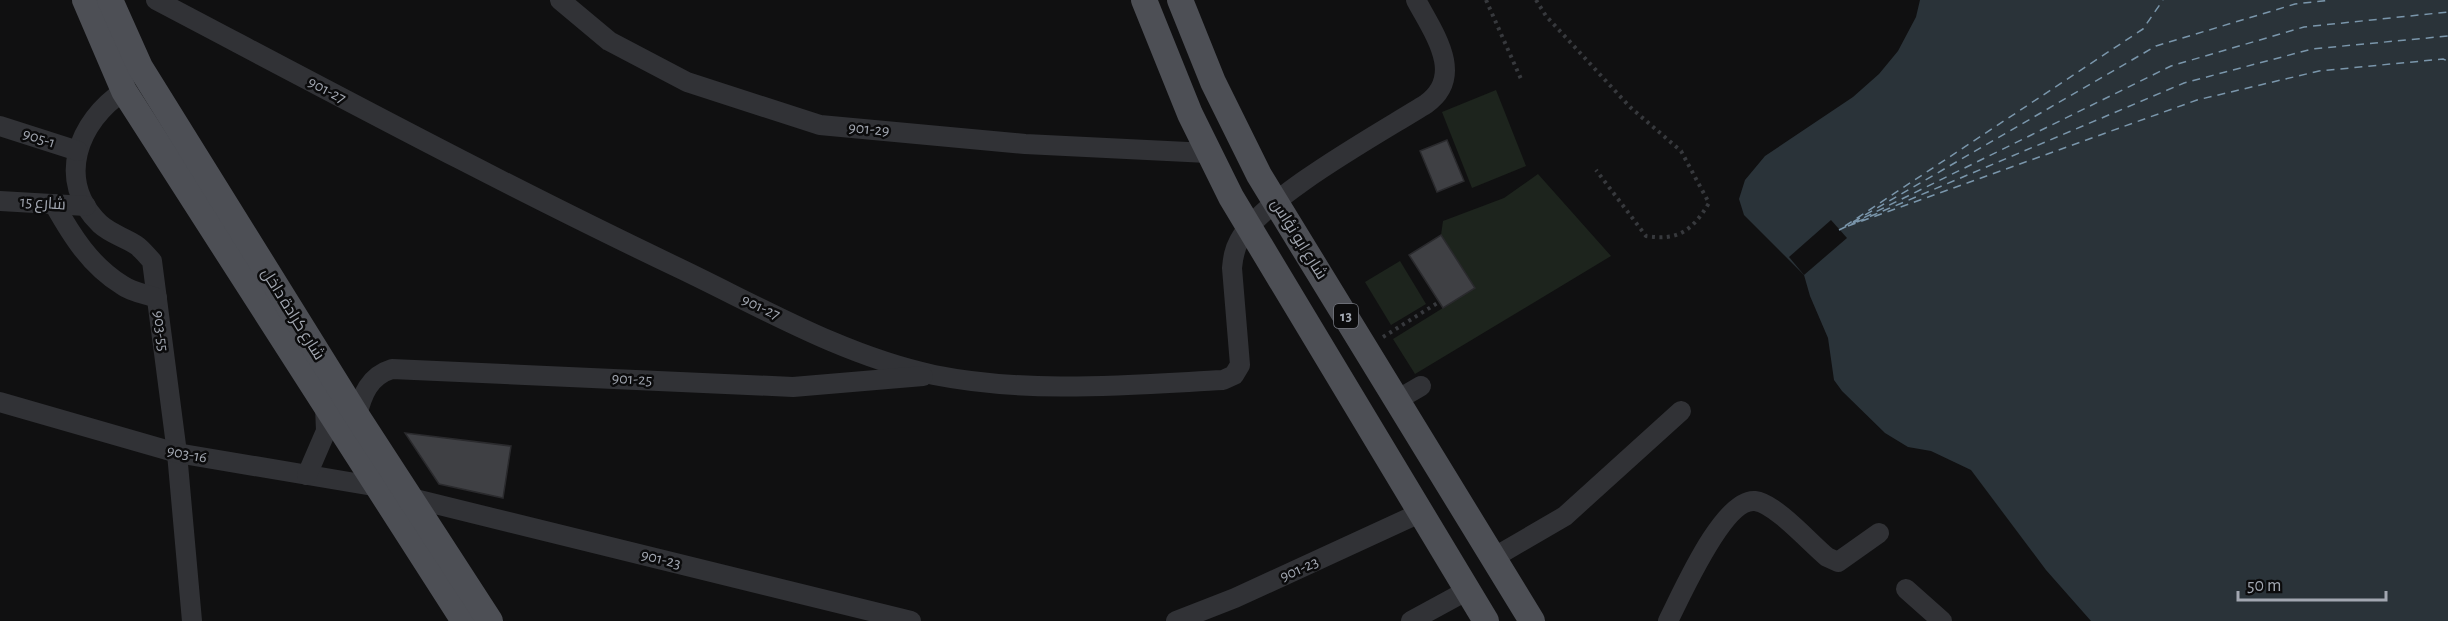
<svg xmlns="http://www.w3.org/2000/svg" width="2448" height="621" viewBox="0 0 2448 621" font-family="'Alegreya Sans',Cairo,sans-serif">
	<rect width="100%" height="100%" fill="#101011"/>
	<g fill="#1d241d">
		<polygon points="1496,90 1526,166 1472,188 1442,112"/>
		<polygon points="1538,174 1611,256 1415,374 1393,339 1475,288 1441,235 1443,221 1504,198"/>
		<polygon points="1400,261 1426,304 1391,325 1365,282"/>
	</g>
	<polygon fill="#2a3339" points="1920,0 2448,0 2448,621 2091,621 2046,570 1971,470 1931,451 1908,447 1885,433 1842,391 1834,380 1828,338 1810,296 1804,275 1744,215 1739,199 1745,180 1765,156 1853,97 1879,74 1898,51 1916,17"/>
	<polygon fill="#101011" points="1831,220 1847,238 1804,275 1789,257"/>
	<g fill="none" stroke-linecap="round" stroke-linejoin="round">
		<g stroke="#7a96ab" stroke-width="1.5" stroke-dasharray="8 6" stroke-linecap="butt">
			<polyline points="1853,222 2156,46 2295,4 2331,0"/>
			<polyline points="1857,222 2184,83 2312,49 2448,36"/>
			<polyline points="1845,226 2143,29 2163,0"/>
			<polyline points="1848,226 2197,100 2319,71 2443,59 2448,61"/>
			<polyline points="1839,230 2171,66 2304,27 2448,12"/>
		</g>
	</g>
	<g fill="#3f4044" stroke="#2a2a2d" stroke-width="1.5">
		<polygon points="1447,140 1464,181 1437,192 1420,151"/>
		<polygon points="1441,235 1475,288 1443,308 1409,255"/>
		<polygon points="405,433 511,446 503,498 439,484"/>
	</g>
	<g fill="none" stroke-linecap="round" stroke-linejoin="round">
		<g stroke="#37393d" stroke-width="4" stroke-dasharray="3 4.5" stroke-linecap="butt">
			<polyline points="1486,0 1521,79"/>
			<path d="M1536,0L1546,16L1630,107L1681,151L1709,203C1692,231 1678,241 1646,236L1596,170"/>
			<polyline points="1383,337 1439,302"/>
		</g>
		<g stroke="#313236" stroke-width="20">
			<path d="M156,0C331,92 504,185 683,270C764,309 845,356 934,375C1029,394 1128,385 1223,380L1234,375L1240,365L1232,268C1233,258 1234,250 1239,241C1263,197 1380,133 1426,104C1466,76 1433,32 1416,0"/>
			<polyline points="560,0 609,41 687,82 820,125 1025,144 1208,153"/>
			<path d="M124,91C78,121 55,181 100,224C111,234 124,237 136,245C142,249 147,256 152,261L177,453L192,621"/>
			<polyline points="0,126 78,151"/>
			<polyline points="0,201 86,206"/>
			<path d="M54,204C72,236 90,265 122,285C131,292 146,294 157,298"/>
			<polyline points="1397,400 1421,386"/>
			<polyline points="0,402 177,453 379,487"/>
			<path d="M357,416C362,395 369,376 392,369L793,387L923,376"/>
			<polyline points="307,475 326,431 325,406"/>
			<polyline points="411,498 911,621"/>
			<polyline points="1493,558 1565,516 1681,411"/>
			<polyline points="1906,589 1942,621"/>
			<polyline points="1176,621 1235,598 1420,513"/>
			<polyline points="1411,621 1468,590"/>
			<path d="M1668,621C1681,596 1723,498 1755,501C1775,503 1811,544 1827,557L1838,562L1879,533"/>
		</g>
		<g stroke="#4d4f55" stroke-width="26">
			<polyline points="85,0 124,91 464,621"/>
			<polyline points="110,0 140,67 357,416 490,621"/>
			<polyline points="1144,0 1190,114 1231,197 1486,621"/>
			<polyline points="1180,0 1213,82 1259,175 1532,621"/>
		</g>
	</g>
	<g text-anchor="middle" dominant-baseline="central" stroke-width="5" stroke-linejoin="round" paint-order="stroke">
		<rect fill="#0b0b0c" stroke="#757880" stroke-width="1.5" x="1334" y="304" width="24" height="24" rx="4.5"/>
		<g font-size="15" font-weight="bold" fill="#a2a7b1">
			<text x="1346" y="316">13</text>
		</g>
		<g font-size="16" fill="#a2a7b1" stroke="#0b0b0c">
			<text transform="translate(327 90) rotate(28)">901-27</text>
			<text transform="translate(869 129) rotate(5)">901-29</text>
			<text transform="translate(39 138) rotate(18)">905-1</text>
			<text transform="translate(43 203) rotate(4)">شارع 15</text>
			<text transform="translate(1299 239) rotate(58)">شارع ابو نؤاس</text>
			<text transform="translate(761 307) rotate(25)">901-27</text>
			<text transform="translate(293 314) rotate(58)">شارع كرادة داخل</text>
			<text transform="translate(161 331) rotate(83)">903-55</text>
			<text transform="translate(632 379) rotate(3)">901-25</text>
			<text transform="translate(187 454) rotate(11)">903-16</text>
			<text transform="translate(661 559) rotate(14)">901-23</text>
			<text transform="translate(1299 569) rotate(-24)">901-23</text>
		</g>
	</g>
	<path d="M2238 591v9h148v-9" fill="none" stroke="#a2a7b1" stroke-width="3"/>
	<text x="2247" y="591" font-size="18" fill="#a2a7b1" stroke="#0b0b0c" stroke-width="4.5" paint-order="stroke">50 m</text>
</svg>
